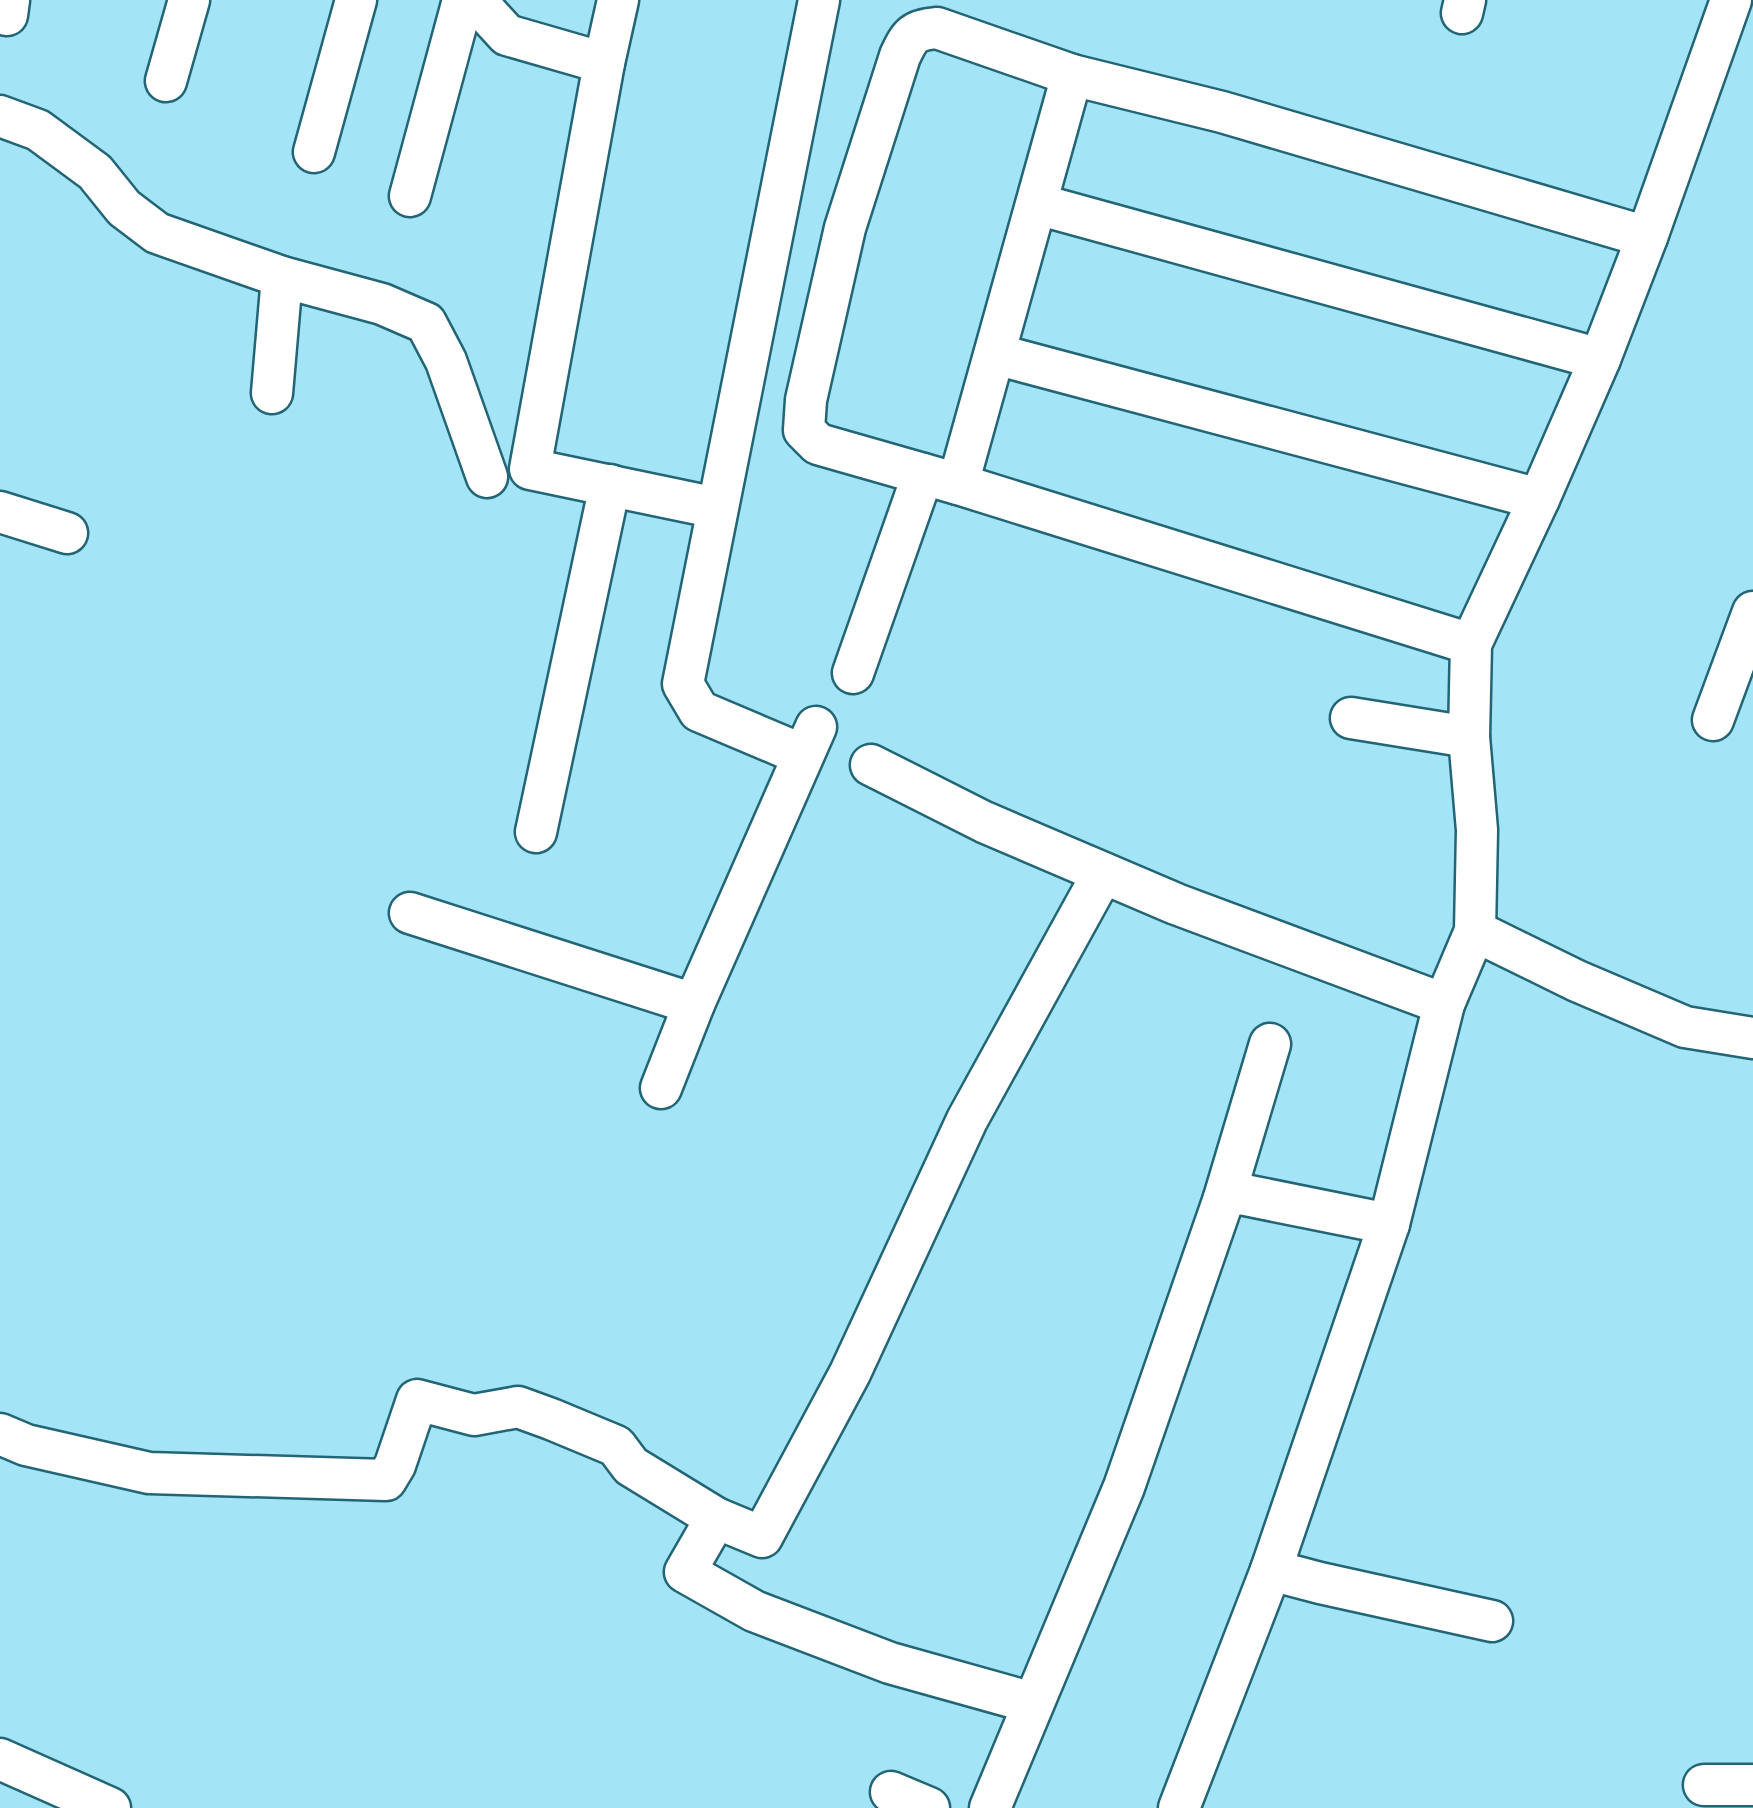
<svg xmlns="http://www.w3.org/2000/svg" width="1753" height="1808" viewBox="0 0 1753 1808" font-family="'Archivo Narrow',sans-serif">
	<rect width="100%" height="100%" fill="#a3e4f7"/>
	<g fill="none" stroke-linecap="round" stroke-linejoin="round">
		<g stroke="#226575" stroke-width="45">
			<g id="street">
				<polyline points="475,0 507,35 604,63"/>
				<polyline points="618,0 604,63 530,469 717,508"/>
				<polyline points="1462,13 1465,0"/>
				<polyline points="7,15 9,0"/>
				<polyline points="166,81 189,0"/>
				<polyline points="0,116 38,130 95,172 124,208 157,233 282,277 382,304 426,323 446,361 487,477"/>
				<polyline points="314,152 356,0"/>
				<polyline points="410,196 463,0"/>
				<polyline points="1037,204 1600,359"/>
				<polyline points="995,354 1539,499"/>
				<polyline points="272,393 282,277"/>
				<polyline points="958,484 1072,75"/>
				<polyline points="0,512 67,533"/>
				<path d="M1471,644L958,484L818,444L804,430L806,400L845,228L900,56C910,35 913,30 937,28L1072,75L1222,112L1647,237"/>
				<polyline points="853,673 923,474"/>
				<polyline points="1351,718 1469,737"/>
				<polyline points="1713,720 1753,612"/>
				<polyline points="803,755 699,711 683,684 819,0"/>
				<polyline points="871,765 984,822 1176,904 1444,1004"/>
				<polyline points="536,832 610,485"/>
				<polyline points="410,913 694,1004"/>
				<polyline points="1475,931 1577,981 1685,1027 1753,1038"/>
				<polyline points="661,1088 694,1004 816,727"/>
				<polyline points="1224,1198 1270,1044"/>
				<polyline points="0,1434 26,1445 149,1473 386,1480 395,1465 417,1400 474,1415 518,1407 551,1419 616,1446 631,1466 716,1518 762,1537 850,1373 967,1120 1103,873"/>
				<polyline points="716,1518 685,1572 754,1611 890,1663 1033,1703"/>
				<polyline points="1271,1570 1320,1583 1492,1621"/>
				<polyline points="0,1759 110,1808"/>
				<polyline points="1704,1785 1753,1785"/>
				<polyline points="891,1792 929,1808"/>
				<polyline points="990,1808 1124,1487 1224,1198 1240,1194 1389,1224"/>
				<polyline points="1179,1808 1271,1570 1389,1224 1444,1004 1475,931 1477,830 1469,737 1471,644 1539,499 1600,359 1647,237 1731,0"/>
			</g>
		</g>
		<use href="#street" stroke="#fff" stroke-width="40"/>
	</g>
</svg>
